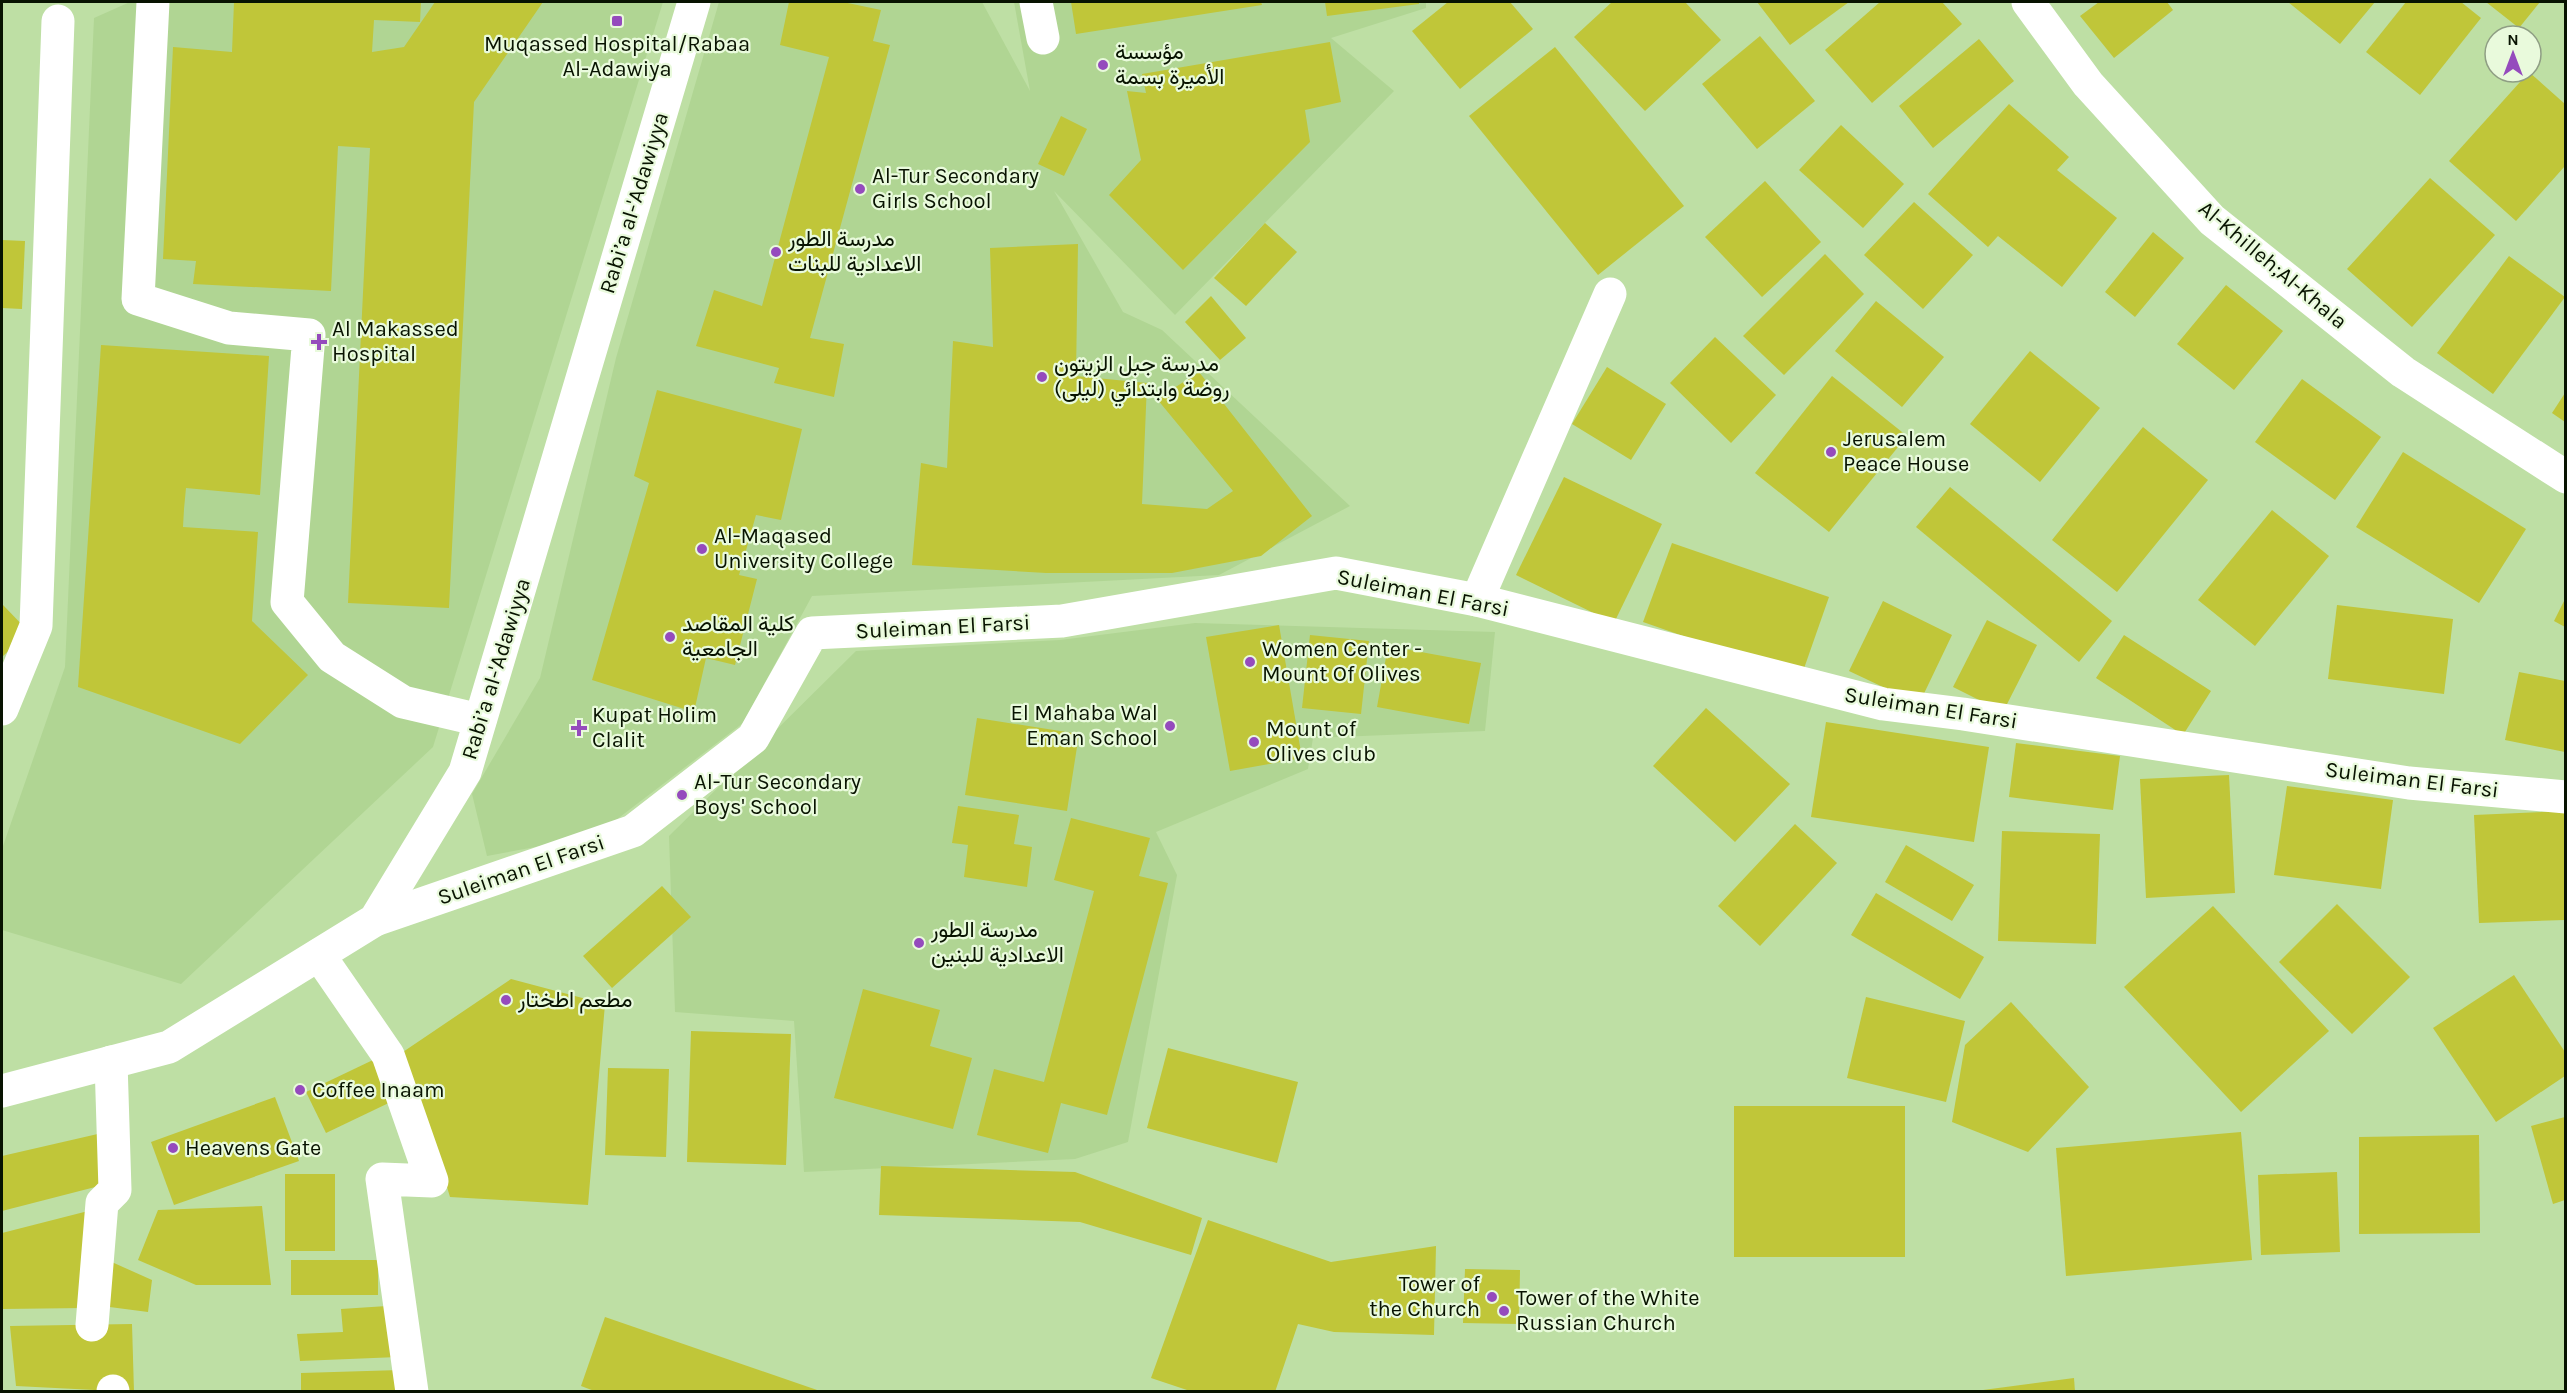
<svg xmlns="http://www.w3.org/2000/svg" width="2567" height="1393" viewBox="0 0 2567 1393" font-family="Karla,Vazirmatn,sans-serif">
	<rect width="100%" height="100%" fill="#bedfa4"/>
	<g fill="#b0d593">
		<polygon points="130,2 663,2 433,747 181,984 2,930 2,849 65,667 94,18"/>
		<polygon points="719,2 982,2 1030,91 1014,2 1426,2 1426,8 1331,38 1394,91 1175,315 1054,191 1123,312 1162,330 1350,506 1219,575 812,596 743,723 595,836 487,856 472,794 540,678 616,358"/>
		<polygon points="1195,623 1495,632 1485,731 1313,738 1308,769 1156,832 1177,875 1128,1142 1075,1159 804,1172 794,1021 675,1012 669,836 856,651 1060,640"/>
	</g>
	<g fill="#c0c639">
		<polygon points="234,2 421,2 420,22 374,20 372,52 404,47 435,2 543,2 474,102 449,608 348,603 370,148 338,146 331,291 193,284 196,261 163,259 173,47 232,52"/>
		<polygon points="789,2 843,2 881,10 873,41 890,45 810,338 844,344 834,397 774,383 779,368 696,346 714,290 762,306 829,57 780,45"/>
		<polygon points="1071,2 1261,2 1262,5 1076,34"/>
		<polygon points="1325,2 1419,2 1419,4 1327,16"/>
		<polygon points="1448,2 1510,2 1533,29 1460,89 1412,31"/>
		<polygon points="1612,2 1685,2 1721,40 1645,111 1574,37"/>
		<polygon points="1757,2 1849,2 1790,45"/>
		<polygon points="1880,2 1942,2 1962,24 1872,103 1825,50"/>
		<polygon points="2099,2 2167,2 2173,10 2114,58 2080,16"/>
		<polygon points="2288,2 2375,2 2340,44"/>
		<polygon points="2406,2 2461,2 2481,18 2420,95 2366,52"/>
		<polygon points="2486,2 2540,2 2519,28"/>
		<polygon points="1760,36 1815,101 1757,149 1702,84"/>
		<polygon points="1979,39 2014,81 1933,148 1899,106"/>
		<polygon points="1330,42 1341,102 1305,110 1310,142 1183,270 1109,195 1141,160 1127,91 1146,93 1142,74"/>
		<polygon points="1555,47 1684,206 1598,275 1469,116"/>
		<polygon points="2529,72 2565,104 2565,166 2516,221 2449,161"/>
		<polygon points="2009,104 2069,157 2057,170 2117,218 2062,287 1998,236 1988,247 1928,194"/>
		<polygon points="1061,116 1087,129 1064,176 1038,164"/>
		<polygon points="1841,125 1904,184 1863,228 1799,170"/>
		<polygon points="2430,178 2495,235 2412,327 2347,269"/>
		<polygon points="1765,181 1821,242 1762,297 1705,237"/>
		<polygon points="1914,202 1973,255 1923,309 1864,255"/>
		<polygon points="1265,223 1297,252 1246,306 1214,278"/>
		<polygon points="2153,232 2184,258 2135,317 2105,292"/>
		<polygon points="2,240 25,241 22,309 2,308"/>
		<polygon points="1078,244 1076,376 1147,383 1142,504 1207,509 1233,491 1157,399 1199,372 1312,516 1261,556 1172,573 1046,573 912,565 921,463 947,468 953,341 993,347 990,248"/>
		<polygon points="1825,254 1864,294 1784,375 1743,336"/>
		<polygon points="2509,256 2565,297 2493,394 2437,353"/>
		<polygon points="2226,285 2283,331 2234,390 2177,344"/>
		<polygon points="1211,296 1246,338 1220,360 1185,322"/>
		<polygon points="1876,301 1944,357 1902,407 1835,351"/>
		<polygon points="1715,337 1776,395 1731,443 1670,383"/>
		<polygon points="101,345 269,356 260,495 186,488 184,509 183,527 258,532 252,621 308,675 240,744 78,687"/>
		<polygon points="2030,351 2100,408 2040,482 1970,424"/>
		<polygon points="1607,367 1666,404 1631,460 1572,424"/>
		<polygon points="1832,376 1907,436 1829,532 1755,473"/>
		<polygon points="2302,379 2381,437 2335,500 2255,442"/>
		<polygon points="657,390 802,429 781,520 756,515 739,575 757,579 735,665 706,658 694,712 592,680 649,483 634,476"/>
		<polygon points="2565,393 2565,422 2552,413"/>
		<polygon points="2143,427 2208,480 2117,592 2052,540"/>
		<polygon points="2403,452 2526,529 2479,603 2356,527"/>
		<polygon points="1564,477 1662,524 1614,623 1516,575"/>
		<polygon points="1950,487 2112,621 2079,662 1916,527"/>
		<polygon points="2272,510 2329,556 2255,646 2198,600"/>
		<polygon points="1672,543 1829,597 1801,677 1643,622"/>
		<polygon points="2565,599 2565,627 2554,621"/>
		<polygon points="1883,601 1952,635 1919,704 1849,671"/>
		<polygon points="3,605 29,632 2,657 2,606"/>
		<polygon points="2337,605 2453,619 2444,694 2328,679"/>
		<polygon points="1987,620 2037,645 2003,712 1953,687"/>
		<polygon points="1279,625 1302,758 1230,771 1206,637"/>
		<polygon points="1310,635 1369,641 1361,714 1302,708"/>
		<polygon points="2124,635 2211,691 2183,735 2096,678"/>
		<polygon points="1388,646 1481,663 1469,724 1377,707"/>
		<polygon points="2519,672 2565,681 2565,752 2505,740"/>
		<polygon points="1706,708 1790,784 1735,842 1653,766"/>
		<polygon points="977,718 1079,734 1067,811 965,795"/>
		<polygon points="1826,722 1989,747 1974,842 1811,817"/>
		<polygon points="2016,743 2120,756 2113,810 2009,797"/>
		<polygon points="2229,775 2235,893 2146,898 2140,779"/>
		<polygon points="2287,786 2393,800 2381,889 2274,875"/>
		<polygon points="958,806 1019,815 1014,844 1032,847 1027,887 964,877 968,845 952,843"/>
		<polygon points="2565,811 2565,920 2479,923 2474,815"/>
		<polygon points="1071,818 1150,838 1139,876 1168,883 1107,1115 1061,1103 1048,1153 977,1135 994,1069 1044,1082 1094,891 1054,880"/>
		<polygon points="1795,824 1837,863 1760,946 1718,906"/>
		<polygon points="2002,831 2100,834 2096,944 1998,941"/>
		<polygon points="1906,845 1974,885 1952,921 1885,882"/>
		<polygon points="662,886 691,917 612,988 583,956"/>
		<polygon points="1876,893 1984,957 1960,999 1851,935"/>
		<polygon points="2337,904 2410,977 2352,1034 2279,962"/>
		<polygon points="2213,906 2329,1031 2241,1112 2124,987"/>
		<polygon points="2514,975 2565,1052 2565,1076 2496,1122 2433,1028"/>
		<polygon points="511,979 605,1004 588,1205 450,1197 428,1124 397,1056"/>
		<polygon points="863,989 940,1010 930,1046 972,1058 953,1129 834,1098"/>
		<polygon points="1866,997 1965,1021 1946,1102 1847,1078"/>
		<polygon points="2011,1002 2089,1087 2028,1152 1952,1122 1965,1045"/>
		<polygon points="691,1031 791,1034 786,1165 687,1162"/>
		<polygon points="1168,1048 1298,1082 1277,1163 1147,1128"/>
		<polygon points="375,1059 395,1100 326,1133 306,1092"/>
		<polygon points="608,1068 669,1069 666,1157 605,1155"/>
		<polygon points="275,1097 299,1161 174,1205 151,1142"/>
		<rect x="1734" y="1106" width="171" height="151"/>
		<polygon points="2565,1117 2565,1200 2553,1204 2531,1126"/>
		<polygon points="2241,1132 2252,1260 2066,1276 2056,1148"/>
		<polygon points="102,1133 103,1185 2,1211 2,1156"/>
		<polygon points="2479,1135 2480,1233 2359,1234 2359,1137"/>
		<polygon points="881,1166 1075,1172 1202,1218 1191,1255 1080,1222 879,1215"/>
		<polygon points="2337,1172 2340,1252 2261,1255 2258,1175"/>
		<rect x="285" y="1174" width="50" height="77"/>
		<polygon points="262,1206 271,1285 196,1285 138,1260 158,1210"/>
		<polygon points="92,1210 85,1308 2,1309 2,1233"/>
		<polygon points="1208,1220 1331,1262 1436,1246 1434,1335 1334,1332 1298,1324 1275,1392 1193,1392 1151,1378"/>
		<polygon points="105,1259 152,1280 148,1312 102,1306"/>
		<rect x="291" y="1260" width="87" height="35"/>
		<polygon points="1465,1269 1520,1270 1519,1324 1463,1323"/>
		<polygon points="387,1306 398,1357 300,1361 297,1334 343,1332 341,1309"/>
		<polygon points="605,1317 820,1391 819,1392 597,1392 581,1386"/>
		<polygon points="132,1324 134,1392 16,1386 10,1326"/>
		<polygon points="400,1370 404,1392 301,1392 301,1373"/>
		<polygon points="2074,1378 2075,1392 1983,1392 1983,1390"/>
	</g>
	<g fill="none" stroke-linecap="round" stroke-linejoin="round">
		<g stroke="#fff" stroke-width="33">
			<polyline points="153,2 138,299 229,328 309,335 287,602 332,657 403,702 480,720"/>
			<polyline points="1036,2 1043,38"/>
			<polyline points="2028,2 2088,84 2212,220 2403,372 2566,477"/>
			<polyline points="1477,600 1610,294"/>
			<polyline points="2,709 36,626 58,21"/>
			<polyline points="375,920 633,831 753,738 812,633 1062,621 1336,573 1477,600 1883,704 1963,714 2409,783 2566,797"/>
			<polyline points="319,955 388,1055 432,1181 382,1179 412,1392"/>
			<polyline points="2,1091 169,1047 375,920 465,772 694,2"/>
			<polyline points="92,1325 102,1203 115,1190 111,1062"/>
			<polyline points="113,1391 113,1392"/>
		</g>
	</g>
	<g fill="#954bbd" stroke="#e9fadc" stroke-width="2">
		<rect x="611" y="15" width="12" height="12" rx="3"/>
		<circle cx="1103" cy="65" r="6"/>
		<circle cx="860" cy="189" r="6"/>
		<circle cx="776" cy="252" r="6"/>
		<path d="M316 333h6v6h6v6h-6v6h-6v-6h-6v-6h6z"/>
		<circle cx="1042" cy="377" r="6"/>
		<circle cx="1831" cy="452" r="6"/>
		<circle cx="702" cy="549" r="6"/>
		<circle cx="670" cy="637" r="6"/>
		<circle cx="1250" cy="662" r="6"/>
		<circle cx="1170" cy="726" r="6"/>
		<path d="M576 719h6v6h6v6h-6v6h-6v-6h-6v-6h6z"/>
		<circle cx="1254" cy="742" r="6"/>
		<circle cx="682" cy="795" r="6"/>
		<circle cx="919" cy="943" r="6"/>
		<circle cx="506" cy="1000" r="6"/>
		<circle cx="300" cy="1090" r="6"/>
		<circle cx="173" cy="1148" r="6"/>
		<circle cx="1492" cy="1297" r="6"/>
		<circle cx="1504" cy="1311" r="6"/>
	</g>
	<g text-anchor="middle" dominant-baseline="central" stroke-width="4.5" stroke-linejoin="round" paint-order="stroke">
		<g font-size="22" fill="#081301" stroke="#e9fadc" text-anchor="start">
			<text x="617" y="44" text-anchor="middle">Muqassed Hospital/Rabaa<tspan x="617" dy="25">Al-Adawiya</tspan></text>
			<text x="1115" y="52">مؤسسة<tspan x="1115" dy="25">الأميرة بسمة</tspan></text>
			<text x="872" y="176">Al-Tur Secondary<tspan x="872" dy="25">Girls School</tspan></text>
			<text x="788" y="239">مدرسة الطور<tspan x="788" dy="25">الاعدادية للبنات</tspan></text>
			<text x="332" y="329">Al Makassed<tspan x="332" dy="25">Hospital</tspan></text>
			<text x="1054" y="364">مدرسة جبل الزيتون<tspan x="1054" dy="25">(ليلى) روضة وابتدائي</tspan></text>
			<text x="1843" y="439">Jerusalem<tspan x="1843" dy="25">Peace House</tspan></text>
			<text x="714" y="536">Al-Maqased<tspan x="714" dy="25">University College</tspan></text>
			<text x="682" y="624">كلية المقاصد<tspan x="682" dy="25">الجامعية</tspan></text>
			<text x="1262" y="649">Women Center -<tspan x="1262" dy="25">Mount Of Olives</tspan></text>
			<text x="1158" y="713" text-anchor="end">El Mahaba Wal<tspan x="1158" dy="25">Eman School</tspan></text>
			<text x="592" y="715">Kupat Holim<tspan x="592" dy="25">Clalit</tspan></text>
			<text x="1266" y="729">Mount of<tspan x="1266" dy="25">Olives club</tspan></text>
			<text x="694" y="782">Al-Tur Secondary<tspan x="694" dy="25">Boys' School</tspan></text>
			<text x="931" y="930">مدرسة الطور<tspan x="931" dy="25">الاعدادية للبنين</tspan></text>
			<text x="518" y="1000">مطعم اطختار</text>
			<text x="312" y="1090">Coffee Inaam</text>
			<text x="185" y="1148">Heavens Gate</text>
			<text x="1480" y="1284" text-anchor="end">Tower of<tspan x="1480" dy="25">the Church</tspan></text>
			<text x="1516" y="1298">Tower of the White<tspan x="1516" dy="25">Russian Church</tspan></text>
		</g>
		<g font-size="22" fill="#081301" stroke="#e9fadc">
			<text transform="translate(634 203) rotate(-73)">Rabiʼa al-'Adawiyya</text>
			<text transform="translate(2273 265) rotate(40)">Al-Khilleh;Al-Khala</text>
			<text transform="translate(1423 593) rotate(11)">Suleiman El Farsi</text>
			<text transform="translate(943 627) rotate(-3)">Suleiman El Farsi</text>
			<text transform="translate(496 669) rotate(-73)">Rabiʼa al-'Adawiyya</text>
			<text transform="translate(1931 708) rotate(9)">Suleiman El Farsi</text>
			<text transform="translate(2412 780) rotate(7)">Suleiman El Farsi</text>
			<text transform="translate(521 870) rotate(-19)">Suleiman El Farsi</text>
		</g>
	</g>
	<rect width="2567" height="1393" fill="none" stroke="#081301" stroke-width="6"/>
	<g transform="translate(2513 54)"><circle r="28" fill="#e9fadc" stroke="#8f9e84" stroke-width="1.5"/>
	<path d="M0-4.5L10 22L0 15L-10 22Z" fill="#954bbd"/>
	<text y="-9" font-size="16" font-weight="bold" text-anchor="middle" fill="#081301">N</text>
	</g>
</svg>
